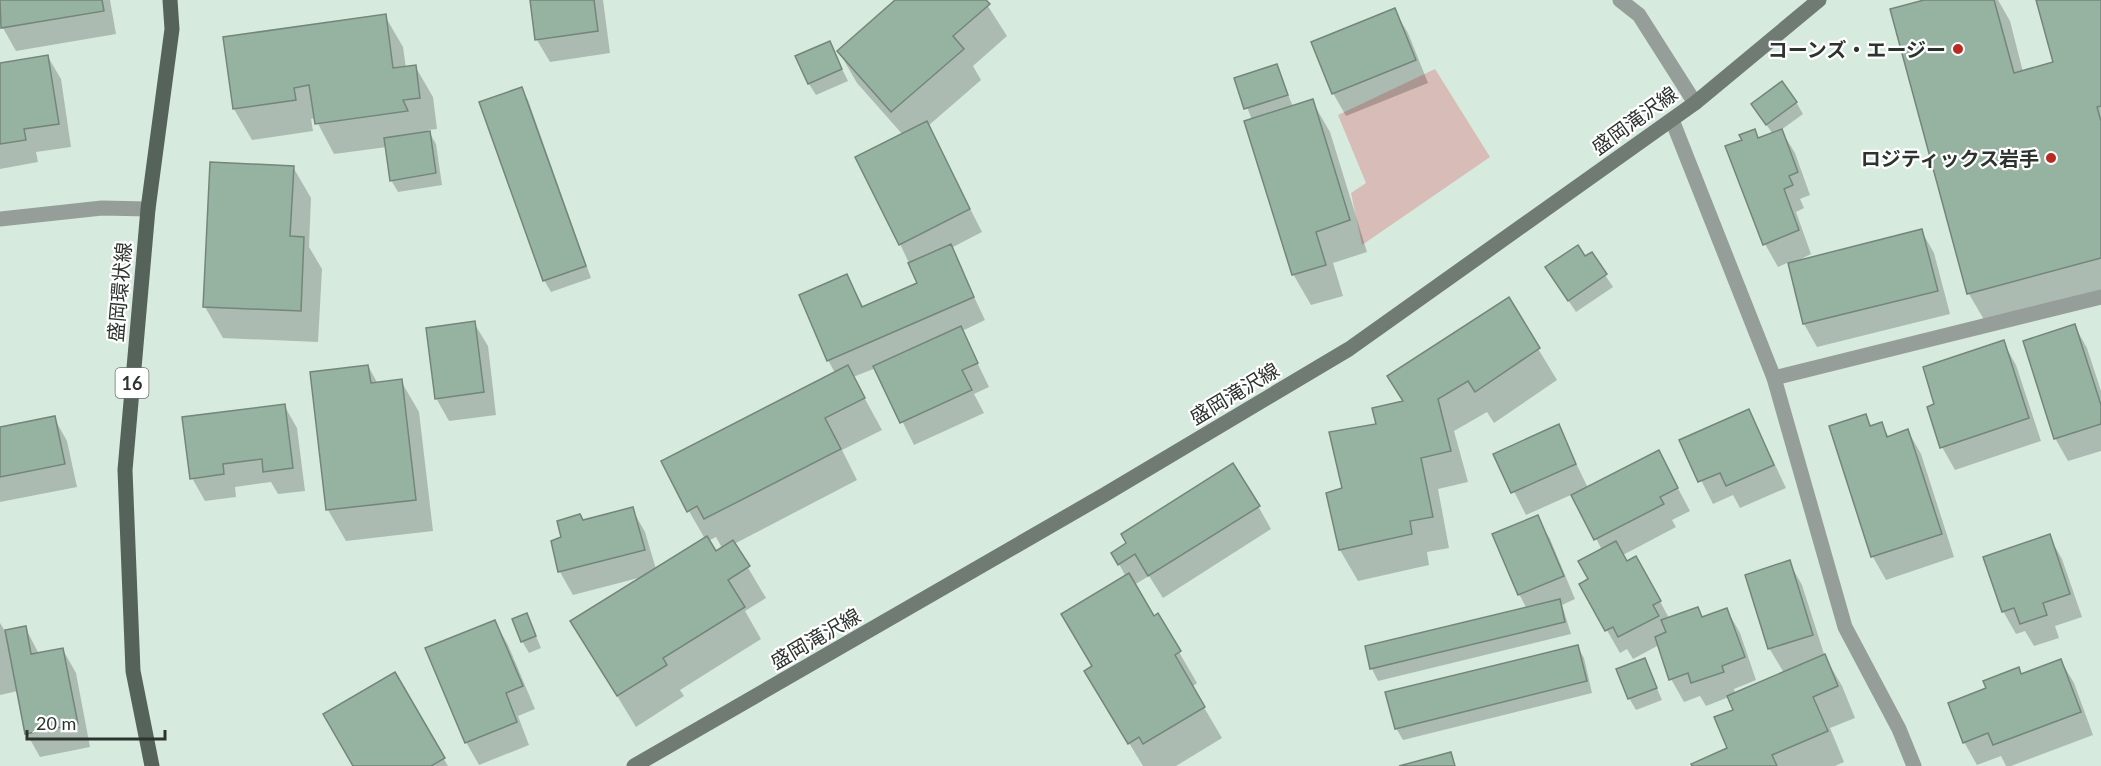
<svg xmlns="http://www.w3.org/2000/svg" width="2101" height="766" viewBox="0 0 2101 766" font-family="Lato,'Noto Sans JP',sans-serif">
	<rect width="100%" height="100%" fill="#d7eade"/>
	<polygon fill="#d7bcb7" points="1435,69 1490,157 1362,245 1351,193 1366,183 1338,115"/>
	<g fill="#0003" fill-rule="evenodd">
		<polygon points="0,0 110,0 116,34 16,51 3,28"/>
		<polygon points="531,0 603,0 610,53 550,62 537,40"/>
		<path d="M897,0H984L1007,36L973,66L981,80L928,126L982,232L951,248L985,320L962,331L989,387L974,394L984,413L914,445L876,368L853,377L882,430L842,450L857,480L734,544L766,598L745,611L761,639L680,690L684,696L636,727L572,622L642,577L573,595L560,572L552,542L563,538L583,522L632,509L645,532L656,569L705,539L689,511L835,373L828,360L847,276L864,308L919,284L900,244L903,135L857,83L839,52ZM716,537L722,548L715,553L708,541Z"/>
		<polygon points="1930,0 1998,0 2010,21 2023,72 2055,63 2038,0 2101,0 2101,300 1990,330 1969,294 1892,10"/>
		<polygon points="1394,10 1408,33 1428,83 1346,116 1333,93"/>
		<polygon points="385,16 403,47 406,68 415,66 433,97 437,129 428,130 436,144 442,185 398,192 391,180 387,147 334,154 315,118 311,119 313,131 252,140 234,109"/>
		<polygon points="829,43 848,81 816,95 809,84"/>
		<polygon points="48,57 61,79 71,147 36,152 38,162 0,169 0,64"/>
		<polygon points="1277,66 1293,107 1312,101 1330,132 1367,252 1333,263 1343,296 1311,305 1293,274 1252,120 1236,79"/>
		<polygon points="521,88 528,100 591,278 551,292 544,280"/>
		<polygon points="1796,102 1803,114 1781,130 1795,153 1810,195 1800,199 1804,208 1796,212 1811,254 1793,263 1921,230 1934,253 1950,314 1817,347 1804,324 1789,262 1778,267 1765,244 1744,141 1754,131 1759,139 1773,134 1760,116"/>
		<polygon points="293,167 311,198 309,247 322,269 318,342 223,338 205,307"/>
		<polygon points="1591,254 1613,287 1576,312 1554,279"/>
		<polygon points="1508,299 1557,380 1494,423 1487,412 1454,431 1468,482 1438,489 1449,548 1427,552 1429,565 1358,581 1340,550 1327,494 1343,489 1377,425 1403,402 1389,377"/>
		<polygon points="474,323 488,346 496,415 449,421 436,398"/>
		<polygon points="2074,325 2087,348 2101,391 2101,451 2068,461 2055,438"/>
		<polygon points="2003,342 2016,365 2041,441 1955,470 1942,447 1936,405"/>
		<polygon points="368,366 378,384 401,381 419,412 433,531 346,541 328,510 312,373"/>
		<polygon points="284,405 297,428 305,491 278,494 271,482 235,487 236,497 205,501 192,478"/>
		<polygon points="1749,410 1786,488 1740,508 1733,495 1713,504 1681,440"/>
		<polygon points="1865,415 1872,427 1881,424 1889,437 1908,431 1921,454 1954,557 1886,580 1873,557 1831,426"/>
		<polygon points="54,418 67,441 77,487 0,502 0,429"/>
		<polygon points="1558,426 1588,488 1671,475 1690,511 1672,520 1676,527 1623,555 1627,563 1649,581 1669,618 1698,608 1703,618 1727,610 1740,633 1756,680 1734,689 1735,694 1784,673 1769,648 1789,562 1802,585 1825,657 1842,686 1855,718 1830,728 1844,762 1835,766 1693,766 1729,749 1735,711 1729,697 1706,706 1700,696 1684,702 1671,679 1659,645 1633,659 1627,649 1620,653 1581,585 1590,580 1602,550 1573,494 1526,515 1495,454"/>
		<polygon points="1258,506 1271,529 1163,598 1149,576 1134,585 1153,619 1158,616 1197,683 1192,687 1222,738 1176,766 1143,766 1104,702 1094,667 1126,577 1113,553"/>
		<polygon points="1537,517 1550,539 1575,599 1562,605 1571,634 1378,681 1372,669 1366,648 1527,609 1519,594"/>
		<polygon points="2049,536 2062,559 2082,617 2055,626 2059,638 2034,646 2025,631 2016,634 2003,611"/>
		<polygon points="527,615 541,648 529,653 522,641"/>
		<polygon points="495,622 508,645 535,709 518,716 529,745 479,765 466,742"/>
		<polygon points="0,623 5,631 25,627 39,654 63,650 76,673 90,747 40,757 27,734 18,691 0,695"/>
		<polygon points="1577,646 1584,658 1592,693 1403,740 1396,728"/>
		<polygon points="1645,660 1662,700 1636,710 1629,698"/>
		<polygon points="2061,661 2074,683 2093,735 2011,766 2006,766 2001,756 1977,765 1964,742 2021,675"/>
		<polygon points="394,674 448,766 355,766"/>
	</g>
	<g fill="#95b3a0" stroke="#74867b" stroke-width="1.5">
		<polygon points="0,0 102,0 104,11 1,28"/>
		<polygon points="530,0 594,0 598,31 535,40"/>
		<polygon points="895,0 986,0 990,4 953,36 964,49 891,112 837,51"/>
		<polygon points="1924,0 1994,0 2014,73 2053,62 2036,0 2101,0 2101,106 2097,107 2101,121 2101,258 1967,294 1890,9"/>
		<polygon points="1395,8 1416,60 1332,94 1311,42"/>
		<polygon points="386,14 393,68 416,65 420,98 403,100 408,111 315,124 309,85 294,88 296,100 233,109 223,37"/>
		<polygon points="830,41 842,69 808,84 795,56"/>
		<polygon points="48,55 59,124 24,129 26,140 0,144 0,63"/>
		<polygon points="1277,64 1288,95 1244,109 1234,78"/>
		<polygon points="1782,81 1797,102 1766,125 1751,104"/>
		<polygon points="522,87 586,266 543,281 479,102"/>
		<polygon points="1313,99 1350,220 1316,232 1326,265 1292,275 1244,121"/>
		<polygon points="927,121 970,209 899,245 855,157"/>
		<polygon points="1755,129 1758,138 1782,129 1798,172 1789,176 1793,185 1784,189 1799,230 1763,245 1725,146 1742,140 1739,135"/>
		<polygon points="430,131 436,173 390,181 384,138"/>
		<polygon points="210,162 294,166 290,236 304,237 301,311 203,307"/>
		<polygon points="1922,229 1938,291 1803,324 1788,263"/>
		<polygon points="951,244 974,297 827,361 799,295 847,274 862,307 917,283 908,263"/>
		<polygon points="1578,245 1585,256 1592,252 1607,274 1568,301 1545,267"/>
		<polygon points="1509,297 1540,348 1475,392 1468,381 1438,399 1451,451 1421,458 1433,517 1410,521 1412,534 1339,550 1326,493 1342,488 1329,432 1376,424 1372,408 1403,401 1387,376"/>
		<polygon points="475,321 484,392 435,399 426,328"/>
		<polygon points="2075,324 2101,405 2101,424 2054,439 2023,341"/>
		<polygon points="961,326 978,363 962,370 972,390 900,423 873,366"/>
		<polygon points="2004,340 2029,418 1940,448 1927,407 1934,404 1923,367"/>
		<polygon points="368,365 371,383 402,379 416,500 326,510 310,372"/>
		<polygon points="848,365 865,398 825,418 841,449 704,519 697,506 687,512 661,461"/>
		<polygon points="285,404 293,468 263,472 262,459 223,464 224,474 190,479 182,417"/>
		<polygon points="1749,409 1774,465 1726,486 1720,473 1698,482 1679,440"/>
		<polygon points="1866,414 1870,426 1882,422 1887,437 1908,429 1942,534 1871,557 1829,426"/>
		<polygon points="55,416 65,464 0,477 0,427"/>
		<polygon points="1559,424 1576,464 1511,493 1493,454"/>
		<polygon points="1659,450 1678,488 1660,497 1664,504 1594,540 1571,495"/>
		<polygon points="1233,463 1260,506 1148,576 1135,554 1118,565 1111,553 1126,543 1121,534"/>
		<polygon points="633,507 645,550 558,572 551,541 561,537 557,521 580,514 583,520"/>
		<polygon points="1538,515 1564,576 1518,595 1492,534"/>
		<polygon points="2050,534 2070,594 2043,603 2047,615 2020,624 2014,608 2002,612 1983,557"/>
		<polygon points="707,536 716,551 733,540 750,566 728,580 745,607 663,658 667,665 617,696 570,621"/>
		<polygon points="1616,541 1627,561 1636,556 1661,601 1653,605 1659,616 1618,637 1613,627 1605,631 1579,584 1588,579 1578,561"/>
		<polygon points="1790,560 1813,635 1768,649 1745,575"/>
		<polygon points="1129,573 1154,616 1158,613 1181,651 1175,655 1205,707 1143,744 1139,737 1128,744 1084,671 1092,666 1061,614"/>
		<polygon points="1560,599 1565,622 1370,669 1365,646"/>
		<polygon points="1698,607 1702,617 1727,608 1745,657 1722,666 1724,672 1691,683 1688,673 1669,680 1655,637 1666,632 1661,620"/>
		<polygon points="527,613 536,636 521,642 512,619"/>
		<polygon points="495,620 523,686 506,693 517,722 465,743 425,648"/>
		<polygon points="26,626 31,654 63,648 78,724 25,734 5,630"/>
		<polygon points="1578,645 1587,681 1395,729 1385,692"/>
		<polygon points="1825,654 1838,686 1813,697 1828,731 1772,755 1777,766 1692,766 1691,764 1727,748 1714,717 1733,710 1727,696"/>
		<polygon points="1645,658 1657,688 1628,699 1616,669"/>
		<polygon points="2061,659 2081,712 1993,745 1988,733 1963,743 1948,703 1986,688 1983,681 2019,667 2021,674"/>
		<polygon points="395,672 445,758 431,766 353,766 323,714"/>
		<polygon points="1451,752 1455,766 1399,766"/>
	</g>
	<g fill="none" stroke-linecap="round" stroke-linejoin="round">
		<g stroke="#969e99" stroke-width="15">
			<polyline points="1620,0 1639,15 1695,103"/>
			<polyline points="1672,120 1774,378 1845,627 1899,729 1914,766"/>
			<polyline points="0,219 102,208 148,209"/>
			<polyline points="1774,378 2101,297"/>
		</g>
		<polyline stroke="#707b74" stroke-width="15" points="634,766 1104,495 1349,349 1695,103 1819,0"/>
		<polyline stroke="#55635a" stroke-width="15" points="152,766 133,671 125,470 148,209 172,29 170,0"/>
	</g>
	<g fill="#b82a22" stroke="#fff" stroke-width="2">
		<circle cx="1958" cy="49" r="6"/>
		<circle cx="2051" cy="158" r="6"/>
	</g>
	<g text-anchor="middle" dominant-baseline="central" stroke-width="4.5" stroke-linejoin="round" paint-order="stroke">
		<rect fill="#fff" stroke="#6c716e" stroke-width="1.5" x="115.5" y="368" width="33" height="30" rx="4.5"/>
		<g font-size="18" font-weight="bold" fill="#2d3430">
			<text x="132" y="383">16</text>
		</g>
		<g font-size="20" font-weight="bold" fill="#2d3430" stroke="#fff" text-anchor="end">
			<text x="1946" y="49">コーンズ・エージー</text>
			<text x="2039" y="158">ロジティックス岩手</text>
		</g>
		<g font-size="20" fill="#2d3430" stroke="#fff">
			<text transform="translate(1634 120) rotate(-36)">盛岡滝沢線</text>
			<text transform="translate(119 292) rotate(-85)">盛岡環状線</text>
			<text transform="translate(1234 393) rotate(-31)">盛岡滝沢線</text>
			<text transform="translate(815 638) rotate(-30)">盛岡滝沢線</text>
		</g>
	</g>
	<path d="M27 730v9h138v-9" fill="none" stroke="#2d3430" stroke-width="3"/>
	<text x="36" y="730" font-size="18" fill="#2d3430" stroke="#ffffff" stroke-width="4.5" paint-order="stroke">20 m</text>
</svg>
